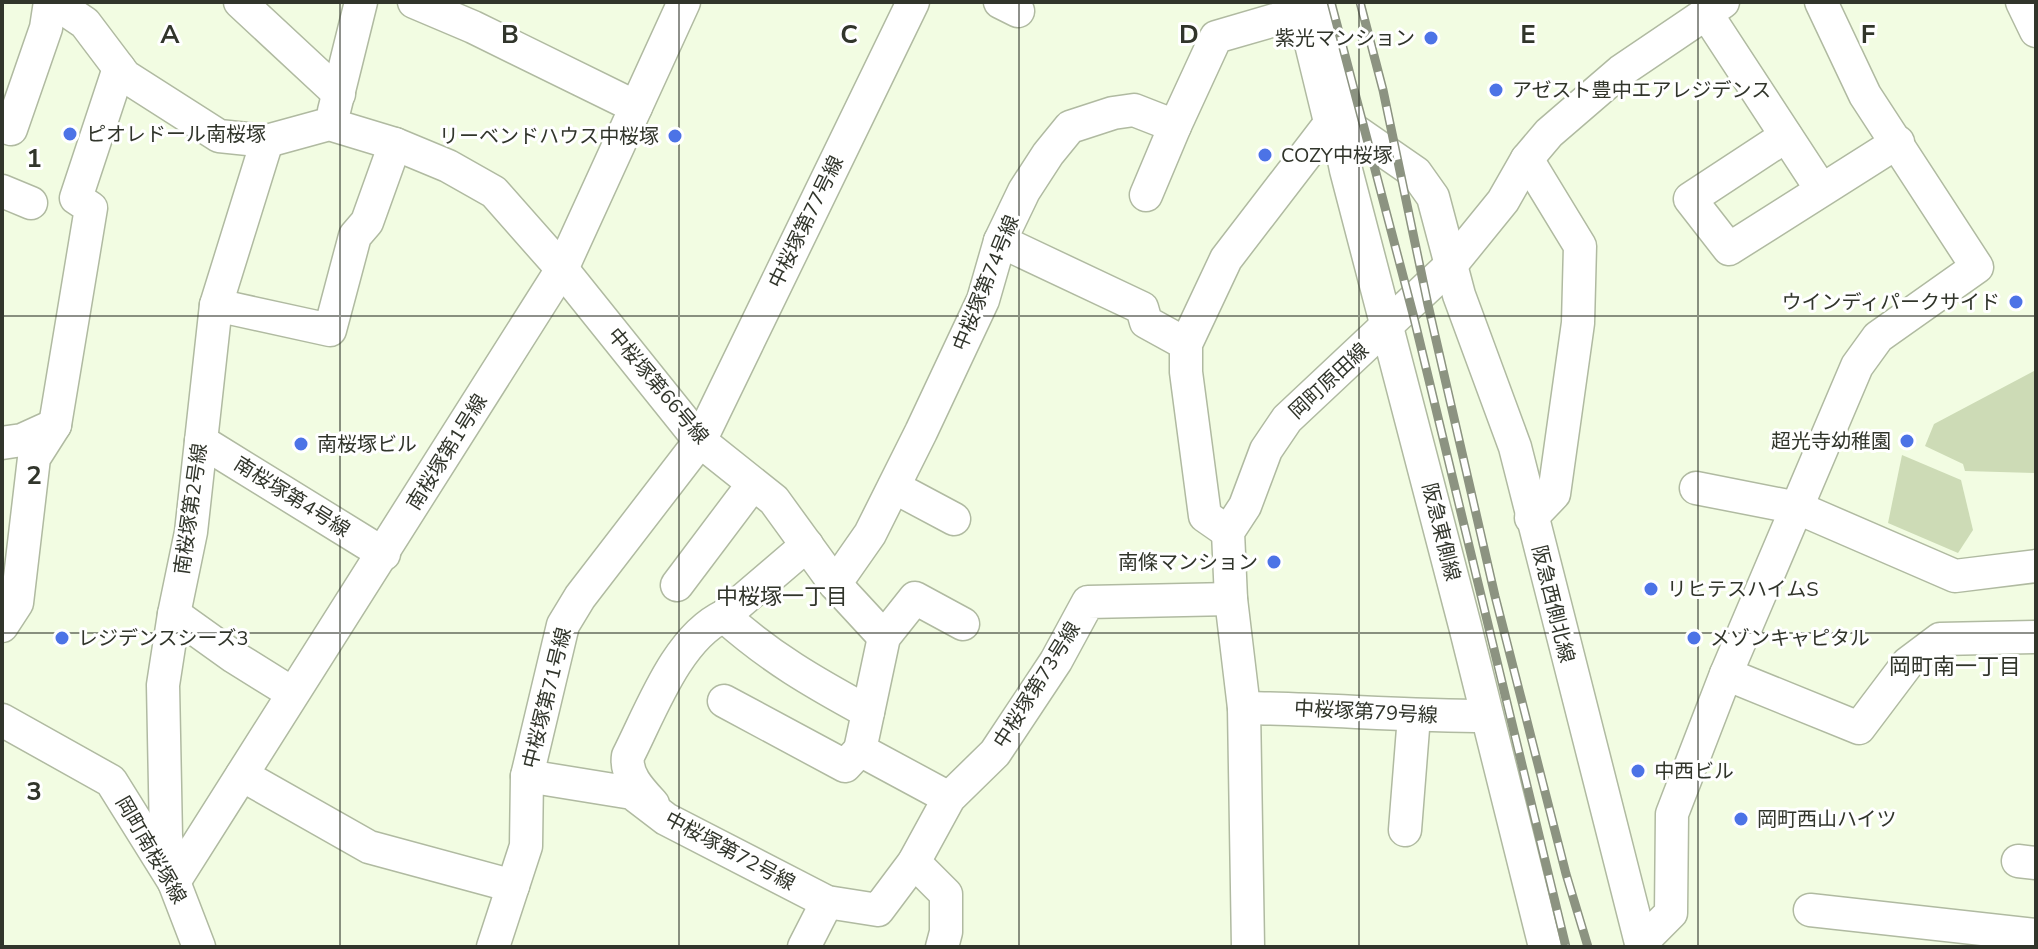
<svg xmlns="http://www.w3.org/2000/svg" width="2038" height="949" viewBox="0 0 2038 949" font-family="'Nunito Sans','Noto Sans JP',sans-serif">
	<rect width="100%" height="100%" fill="#f2fce2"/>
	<g fill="#cddbb6">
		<polygon points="2036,370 2036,473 1965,471 1963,464 1925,446 1934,424"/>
		<polygon points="1902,455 1961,480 1973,530 1958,553 1888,523"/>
	</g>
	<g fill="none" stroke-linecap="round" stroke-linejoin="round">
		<g stroke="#b0baa1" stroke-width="35">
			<g id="street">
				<polyline points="54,2 85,23 125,76 219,136 267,141 329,124 395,144 448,166 494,192 562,269 700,441 774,500 835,584 884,637"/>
				<polyline points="240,2 339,94"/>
				<polyline points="414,2 473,27 636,107"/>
				<polyline points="1000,2 1018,11"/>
				<polyline points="2022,2 2036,31"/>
				<polyline points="1706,13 1821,189"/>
				<polyline points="334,111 361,2"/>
				<polyline points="1335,117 1416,173 1433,197 1459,295 1515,447 1642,947"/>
				<polyline points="1335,117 1346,170 1465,626 1545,947"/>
				<polyline points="2,126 11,129 46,28 50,2"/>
				<polyline points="1786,136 1690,199 1729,249 1898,142"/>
				<polyline points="1527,159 1580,246 1578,323 1554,494 1531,518"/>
				<polyline points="2,191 31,203"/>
				<polyline points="1146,195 1175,126"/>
				<polyline points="1000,241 1142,308 1146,322 1186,344"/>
				<polyline points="216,305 330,330 355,236 367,222 395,144"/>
				<polyline points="201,441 384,554"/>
				<polyline points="2,443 22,440 55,425"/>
				<polyline points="894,487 954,519"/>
				<polyline points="1696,488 1798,508 1955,576 2036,566"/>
				<polyline points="1228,532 1205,516 1186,372 1186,344 1226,259 1335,117"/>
				<polyline points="835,584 870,534 921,432 983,300 1000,241 1024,191 1048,154 1070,127 1113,113 1134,110 1175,126 1216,37 1309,10"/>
				<polyline points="677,585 753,484"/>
				<polyline points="174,614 234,657 292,693"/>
				<path d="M724,616C771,658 813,682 868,712"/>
				<polyline points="2,626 17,603 34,458 55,425 91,208 76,198 119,68"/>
				<polyline points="1726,674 1859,728 1908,663 1940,639 2036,637"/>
				<polyline points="724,701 845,766 860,750"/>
				<path d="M1244,708C1325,709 1406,716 1487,716"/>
				<polyline points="2,720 111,781 174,882 199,947"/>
				<polyline points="242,775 369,847 513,886"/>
				<polyline points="527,776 632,793 666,819 827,902 878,910 914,862 949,798 995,753 1056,661 1088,602 1231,599"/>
				<polyline points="949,798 860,750 884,637 915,598 963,624"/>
				<path d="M653,804C641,791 625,775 628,756C651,711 677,638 724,616L807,545"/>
				<polyline points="1405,830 1414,716"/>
				<polyline points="2018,861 2036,863"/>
				<polyline points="914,862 946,894 946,932 942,947"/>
				<polyline points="174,882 562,269 684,2"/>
				<polyline points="174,882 166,837 163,685 174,614 191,532 216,305 267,141"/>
				<polyline points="1810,910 2036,935"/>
				<polyline points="1641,943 1671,913 1672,814 1726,674 1857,366 1878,337 1977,267 1865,95 1821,2"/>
				<polyline points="493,947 526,846 527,776 563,625 580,597 700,441 913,2"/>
				<polyline points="804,947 827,902"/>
				<polyline points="1248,947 1244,708 1231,599 1228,532 1245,506 1266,450 1287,419 1451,265 1503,201 1527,159 1549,133 1621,71 1723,2"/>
			</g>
		</g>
		<g stroke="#b0baa1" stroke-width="47">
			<polyline id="secondary" points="1307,2 1335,117"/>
		</g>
		<use href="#street" stroke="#fff" stroke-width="32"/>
		<use href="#secondary" stroke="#fff" stroke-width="44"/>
		<g stroke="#8c9381" stroke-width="9">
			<g id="rail">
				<polyline points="1331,2 1413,314 1566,947"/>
				<polyline points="1360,2 1383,90 1428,305 1495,596 1566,874 1588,947"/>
			</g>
		</g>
		<use href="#rail" stroke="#fff" stroke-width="6" stroke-dasharray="18" stroke-linecap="butt"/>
	</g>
	<path fill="none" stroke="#31352b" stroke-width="2" stroke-opacity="0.55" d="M340,2V947M679,2V947M1019,2V947M1359,2V947M1698,2V947M2,316H2036M2,633H2036"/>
	<g fill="#4c73e6" stroke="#fff" stroke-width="3">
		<circle cx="1431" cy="38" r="8"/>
		<circle cx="1496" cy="90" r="8"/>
		<circle cx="70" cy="134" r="8"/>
		<circle cx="675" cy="136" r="8"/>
		<circle cx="1265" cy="155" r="8"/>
		<circle cx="2016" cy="302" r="8"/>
		<circle cx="1907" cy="441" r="8"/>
		<circle cx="301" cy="444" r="8"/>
		<circle cx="1274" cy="562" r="8"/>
		<circle cx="1651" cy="589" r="8"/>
		<circle cx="62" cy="638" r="8"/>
		<circle cx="1694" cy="638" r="8"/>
		<circle cx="1638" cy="771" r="8"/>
		<circle cx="1741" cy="819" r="8"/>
	</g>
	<g text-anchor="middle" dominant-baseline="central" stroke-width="6" stroke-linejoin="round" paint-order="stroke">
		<g font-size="20" fill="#31352b" stroke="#fff" text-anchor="start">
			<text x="1415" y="38" text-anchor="end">紫光マンション</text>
			<text x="1512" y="90">アゼスト豊中エアレジデンス</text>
			<text x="86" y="134">ピオレドール南桜塚</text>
			<text x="659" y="136" text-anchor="end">リーベンドハウス中桜塚</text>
			<text x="1281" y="155">COZY中桜塚</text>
			<text x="2000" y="302" text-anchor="end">ウインディパークサイド</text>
			<text x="1891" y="441" text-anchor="end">超光寺幼稚園</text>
			<text x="317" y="444">南桜塚ビル</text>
			<text x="1258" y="562" text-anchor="end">南條マンション</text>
			<text x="1667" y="589">リヒテスハイムS</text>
			<text x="78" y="638">レジデンスシーズ3</text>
			<text x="1710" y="638">メゾンキャピタル</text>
			<text x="1654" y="771">中西ビル</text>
			<text x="1757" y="819">岡町西山ハイツ</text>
		</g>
		<g font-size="20" fill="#31352b" stroke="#fff">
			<text transform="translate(806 222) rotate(-64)">中桜塚第77号線</text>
			<text transform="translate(986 283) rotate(-68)">中桜塚第74号線</text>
			<text transform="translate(1329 381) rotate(-43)">岡町原田線</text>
			<text transform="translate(658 386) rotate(50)">中桜塚第66号線</text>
			<text transform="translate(447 452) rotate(-58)">南桜塚第1号線</text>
			<text transform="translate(292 497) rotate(32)">南桜塚第4号線</text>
			<text transform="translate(191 509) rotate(-82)">南桜塚第2号線</text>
			<text transform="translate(1441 532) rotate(76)">阪急東側線</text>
			<text transform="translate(1553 604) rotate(76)">阪急西側北線</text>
			<text transform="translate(1037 685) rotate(-58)">中桜塚第73号線</text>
			<text transform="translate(547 698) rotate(-76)">中桜塚第71号線</text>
			<text transform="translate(1366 712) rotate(3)">中桜塚第79号線</text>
			<text transform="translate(151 850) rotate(60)">岡町南桜塚線</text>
			<text transform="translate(730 851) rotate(28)">中桜塚第72号線</text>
		</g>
		<g font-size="22" fill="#31352b" stroke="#fff">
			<text x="782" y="597">中桜塚一丁目</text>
			<text x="1955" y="667">岡町南一丁目</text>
		</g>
	</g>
	<g font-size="26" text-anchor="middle" font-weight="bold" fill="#31352b" stroke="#fff" stroke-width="6" stroke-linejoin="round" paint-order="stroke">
		<text x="170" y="43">A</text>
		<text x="510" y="43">B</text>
		<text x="849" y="43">C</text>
		<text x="1189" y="43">D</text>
		<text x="1528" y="43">E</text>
		<text x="1868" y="43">F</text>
		<text x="34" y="167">1</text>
		<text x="34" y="484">2</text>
		<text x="34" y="800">3</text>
	</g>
	<rect width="2038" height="949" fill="none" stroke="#31352b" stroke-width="8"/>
</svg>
